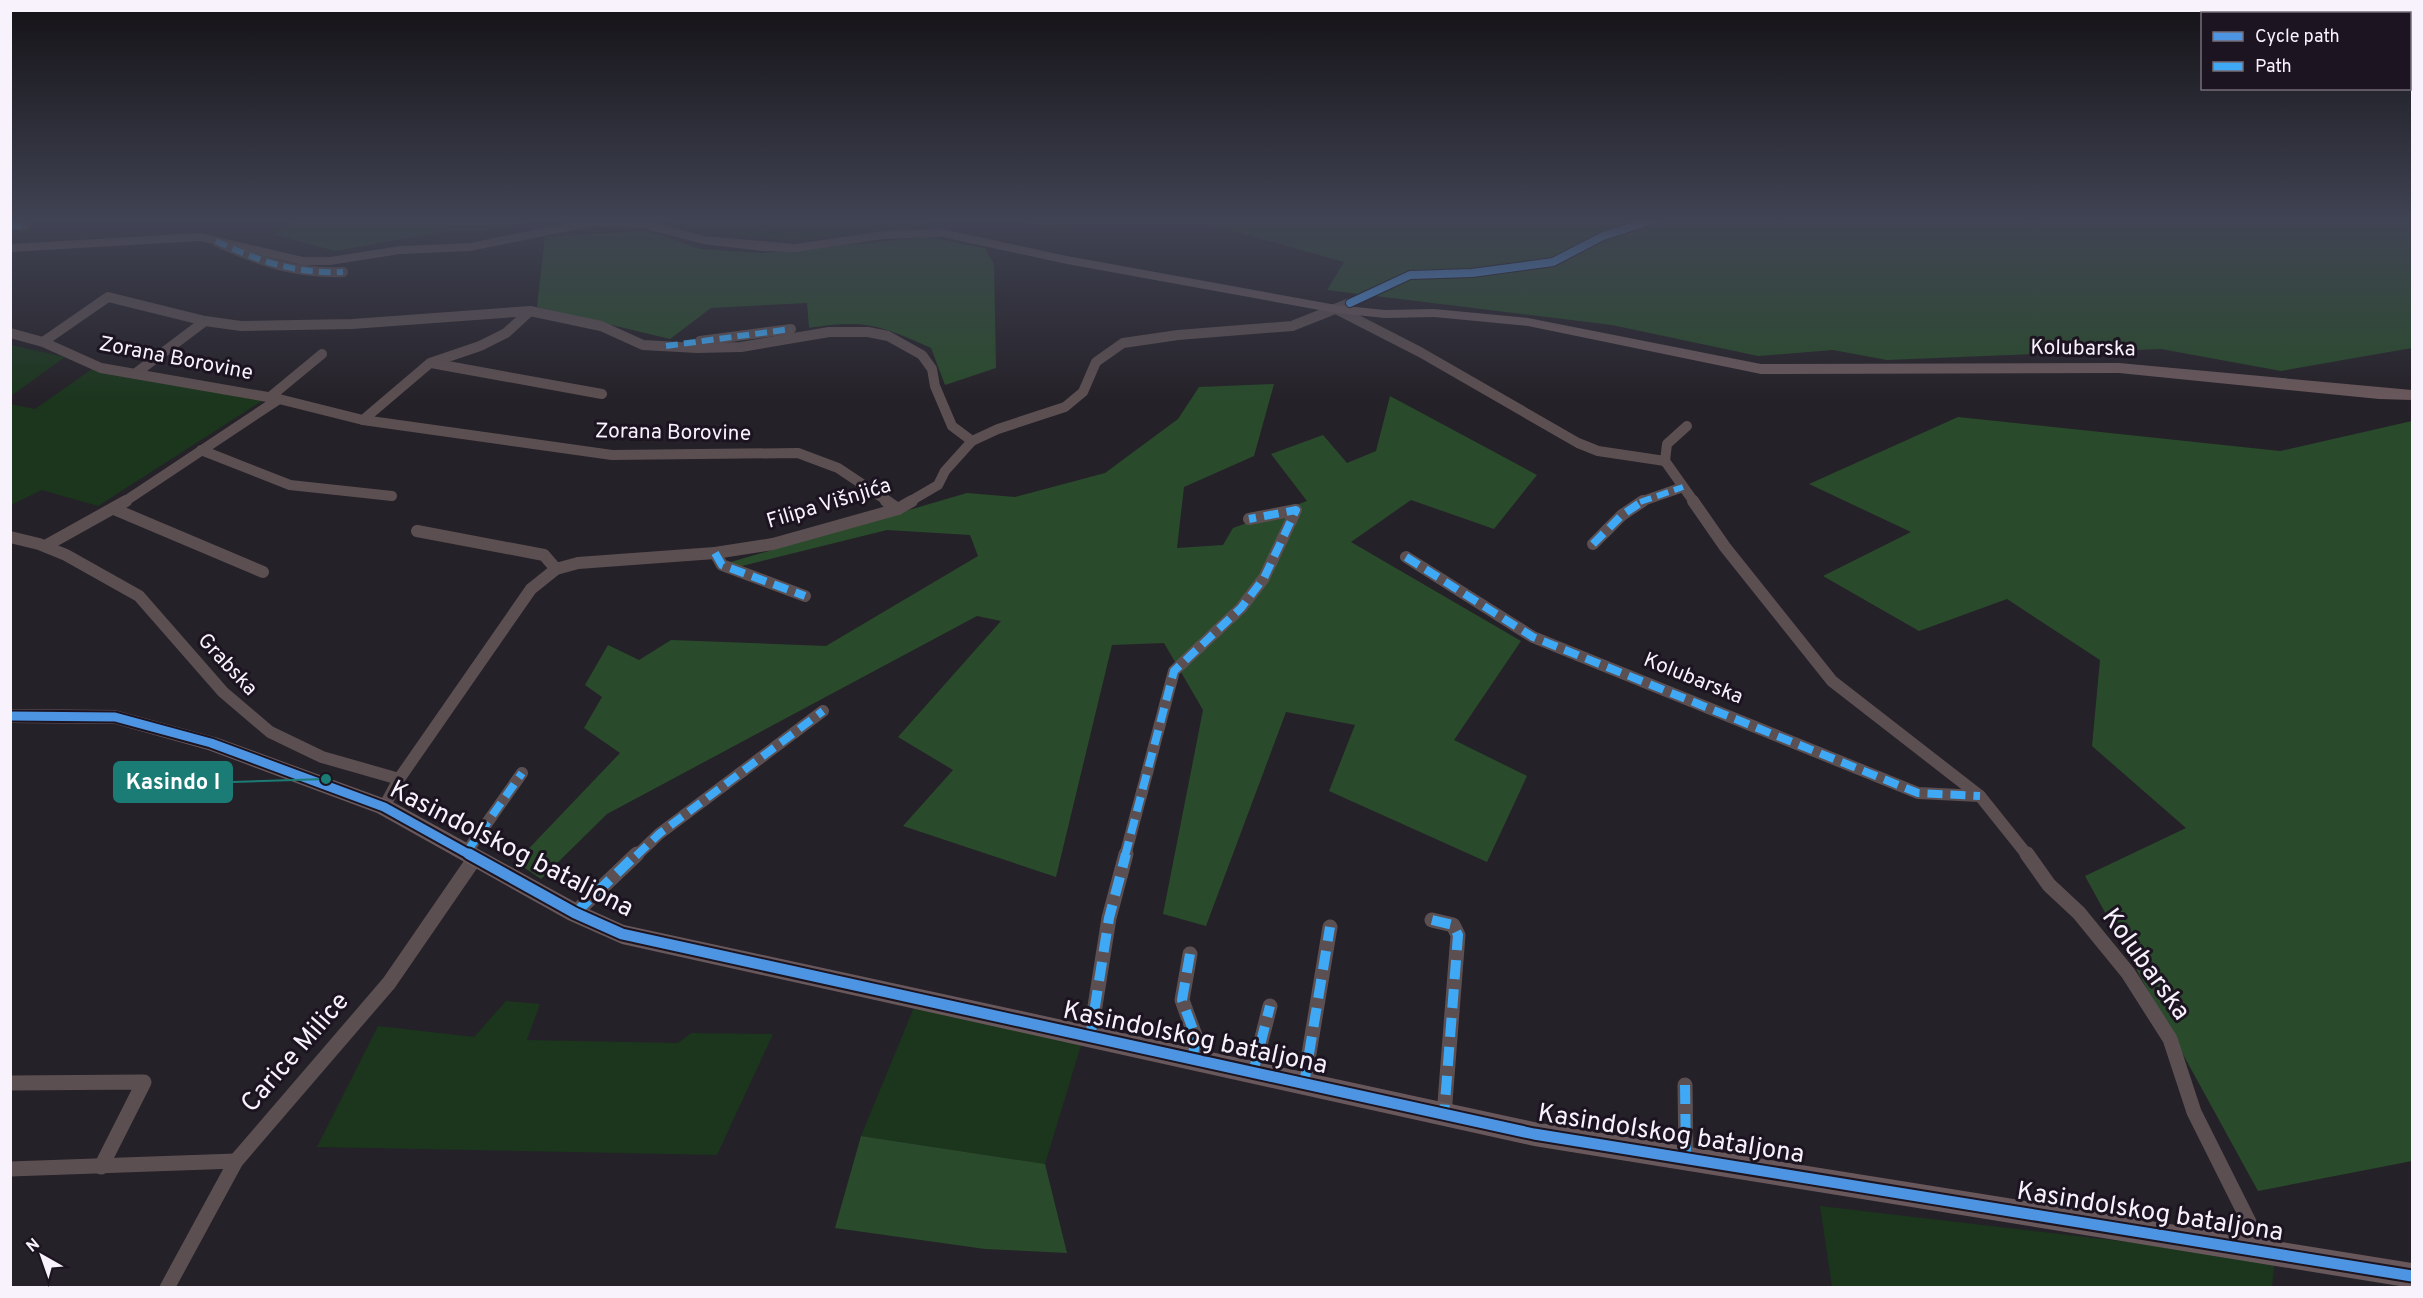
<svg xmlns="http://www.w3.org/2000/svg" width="2423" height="1298" viewBox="0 0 2423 1298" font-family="Overpass,sans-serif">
	<rect width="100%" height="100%" fill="#252128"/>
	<g fill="#1b361d">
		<polygon points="663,219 930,219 927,226 792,240 703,232"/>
		<polygon points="11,345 65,357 11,396"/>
		<polygon points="92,369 262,401 98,506 42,490 11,505 10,404 35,409"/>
		<polygon points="506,1001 540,1004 527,1040 678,1043 691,1033 773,1034 717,1155 317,1147 378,1026 474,1037"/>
		<polygon points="915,1005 1082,1042 1045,1164 861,1136"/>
		<polygon points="1820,1206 2275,1259 2272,1287 1832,1287"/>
	</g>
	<g fill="#294b2b">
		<polygon points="298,219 543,219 484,231 445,231 336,251 274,235"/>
		<polygon points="1008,219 2020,219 2036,227 2035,219 2412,219 2412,348 2281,371 2161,349 1887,360 1833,350 1758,356 1612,325 1327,290 1344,262 1208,224 1034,225"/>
		<path d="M647,231L701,249L762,253L929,237L985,248L994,264L996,368L945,385L931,348C880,325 864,319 809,328L807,303L711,308L670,339L537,307L545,237Z"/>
		<polygon points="1274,384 1254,456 1184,487 1177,548 1223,545 1233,528 1307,501 1271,454 1323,435 1347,463 1376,451 1390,396 1537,475 1494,529 1411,500 1351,542 1521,641 1454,740 1527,776 1487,862 1329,791 1355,725 1286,712 1206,926 1163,914 1203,710 1164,643 1112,645 1056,877 903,826 953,770 898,737 1001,621 977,616 607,814 541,879 516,862 620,753 584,728 602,697 585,685 608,645 639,660 671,640 826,646 978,556 970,535 887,530 734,568 731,562 967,493 1015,497 1105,473 1178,419 1199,387"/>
		<polygon points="1958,417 2280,451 2412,421 2412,1161 2258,1191 2085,876 2186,828 2092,746 2100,660 2007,599 1919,631 1823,576 1911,532 1809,484"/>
		<polygon points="861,1136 1045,1164 1067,1253 985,1249 835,1228"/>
	</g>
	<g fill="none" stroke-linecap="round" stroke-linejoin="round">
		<g stroke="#5c4f51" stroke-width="10">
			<polyline points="10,225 24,226"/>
			<path d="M217,242C259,261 296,274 343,272"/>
			<polyline points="1336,309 1420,352 1578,443 1598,451 1665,461"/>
			<polyline points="10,333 43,342 101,368 279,399 363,420 612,455 798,453 838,468 889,502"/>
			<polyline points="700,341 791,329"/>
			<polyline points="43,342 108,297 205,321 241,326 352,324 530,311 601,326 643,345 697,348 741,347 829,332 868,332 888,336 922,355 932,369 935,386 952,426 972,441"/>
			<polyline points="431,363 602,394"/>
			<polyline points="136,373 205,321"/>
			<polyline points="270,397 322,354"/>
			<polyline points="363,420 430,363 480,346 506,333 530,311"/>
			<polyline points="1687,426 1667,444 1665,461 1694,502"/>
			<polyline points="201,450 290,485 392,496"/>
			<polyline points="124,502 279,399"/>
			<polyline points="909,502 938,485 945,471 972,441 998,429 1065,407 1083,392 1096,362 1123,343 1178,335 1292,326 1350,303"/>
			<polyline points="1640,502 1683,487"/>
		</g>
		<g stroke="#5c4f51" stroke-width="12">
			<polyline points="886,501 898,509"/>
			<polyline points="1693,501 1725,547 1832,681 1980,796 2028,856"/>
			<polyline points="114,509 263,572"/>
			<polyline points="417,531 544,555 556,569"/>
			<polyline points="10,537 39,544 66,555 139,596 223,692 270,732 322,757 399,779"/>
			<polyline points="1593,544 1622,515 1643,501"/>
			<polyline points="47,545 126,501"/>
			<polyline points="715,553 722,565 805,596"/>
			<polyline points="1406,557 1533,637 1918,793 1980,796"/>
			<polyline points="384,807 399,779 531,589 556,569 578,563 715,553 773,544 898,509 912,501"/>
			<polyline points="466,853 522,773"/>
			<polyline points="636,856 659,834 823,711"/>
			<polyline points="1125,856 1174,671 1241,608 1264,578 1296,510 1249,519"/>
		</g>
		<g stroke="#5c4f51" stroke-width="15">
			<polyline points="2027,854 2049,885 2079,913 2128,973 2170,1039 2194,1112 2248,1220 2260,1252"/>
			<polyline points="575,913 637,854"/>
			<polyline points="1432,920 1453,925 1458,935 1444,1115"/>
			<polyline points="1190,954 1182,1000 1196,1038 1192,1060"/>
			<polyline points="1090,1038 1109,918 1126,854"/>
			<polyline points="1253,1073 1270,1006"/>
			<polyline points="10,1083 144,1082 101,1167"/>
			<polyline points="1304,1084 1330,927"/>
			<polyline points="1685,1085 1686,1159"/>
			<polyline points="10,1169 236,1161"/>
			<polyline points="167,1288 236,1161 389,983 475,858"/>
		</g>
		<g fill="#69585b" fill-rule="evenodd">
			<polygon points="588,219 643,220 704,236 795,244 884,231 942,229 1067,256 1336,305 1385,310 1434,309 1528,318 1761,364 2119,363 2412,390 2412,400 2379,399 2119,373 1761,374 1528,326 1434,317 1385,318 1336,313 1067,264 942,237 884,239 795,252 763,251 703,244 643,228 594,226 470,251 400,254 330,265 303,265 200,241 10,252 10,244 200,233 303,257 330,257 400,246 470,243"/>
			<polygon points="10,709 115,710 218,738 391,801 582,906 624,925 1534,1122 2412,1263 2412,1288 1534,1146 622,944 568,920 377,813 208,750 115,724 10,723"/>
		</g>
		<g stroke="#3fa9f5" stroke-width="6" stroke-dasharray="12 6" stroke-linecap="butt">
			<polyline points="10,225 24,226"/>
			<path d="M216,241C258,261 296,274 343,272"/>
			<polyline points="666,346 791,329"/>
			<polyline points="1640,502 1683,487"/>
		</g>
		<g stroke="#3fa9f5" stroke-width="8" stroke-dasharray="15 8" stroke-linecap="butt">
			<polyline points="1593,544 1622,515 1643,501"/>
			<polyline points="715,553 722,565 805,596"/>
			<polyline points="1406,557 1533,637 1918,793 1980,796"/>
			<polyline points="466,853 522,773"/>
			<polyline points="636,856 659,834 823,711"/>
			<polyline points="1125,856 1174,671 1241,608 1264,578 1296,510 1249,519"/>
		</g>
		<g stroke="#3fa9f5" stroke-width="10" stroke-dasharray="19 10" stroke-linecap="butt">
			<polyline points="575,913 637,854"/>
			<polyline points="1432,920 1453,925 1458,935 1444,1115"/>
			<polyline points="1190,954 1182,1000 1196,1038 1192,1060"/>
			<polyline points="1090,1038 1109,918 1126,854"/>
			<polyline points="1253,1073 1270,1006"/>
			<polyline points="1304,1084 1330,927"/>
			<polyline points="1685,1085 1686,1159"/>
		</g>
		<g stroke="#1c1521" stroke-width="10">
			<polyline id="cycleway-far2" points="1350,303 1410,275 1472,273 1553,262 1603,236 1656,219"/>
		</g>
		<g stroke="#1c1521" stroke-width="13">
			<polyline id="cycleway-far1" points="10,716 115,717 211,743 384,807 472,856"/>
		</g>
		<g stroke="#1c1521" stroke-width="15">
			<polyline id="cycleway" points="469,854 575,913 622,934 1534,1134 2412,1276"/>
		</g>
		<use href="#cycleway-far2" stroke="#4d94e3" stroke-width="8"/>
		<use href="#cycleway-far1" stroke="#4d94e3" stroke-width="9"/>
		<use href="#cycleway" stroke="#4d94e3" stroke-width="11"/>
	</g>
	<linearGradient id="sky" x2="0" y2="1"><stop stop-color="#141216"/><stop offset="0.55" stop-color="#404353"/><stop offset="1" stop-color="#404353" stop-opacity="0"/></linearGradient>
	<rect width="2423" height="401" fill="url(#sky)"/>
	<g text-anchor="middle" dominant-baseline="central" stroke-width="6" stroke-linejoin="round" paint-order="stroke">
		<g font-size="21" fill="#f7f2fb" stroke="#1c1521">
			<text transform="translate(2083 349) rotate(1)">Kolubarska</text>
			<text transform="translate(176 359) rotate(11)">Zorana Borovine</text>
			<text transform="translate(673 433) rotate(1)">Zorana Borovine</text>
			<text transform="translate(829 504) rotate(-17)">Filipa Višnjića</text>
			<text transform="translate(227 665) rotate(47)">Grabska</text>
			<text transform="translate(1693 679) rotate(22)">Kolubarska</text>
		</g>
		<g font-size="26" fill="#f7f2fb" stroke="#1c1521">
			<text transform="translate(511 850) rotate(27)">Kasindolskog bataljona</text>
			<text transform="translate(2145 965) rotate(54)">Kolubarska</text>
			<text transform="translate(1195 1039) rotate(12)">Kasindolskog bataljona</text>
			<text transform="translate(296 1053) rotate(-49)">Carice Milice</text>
			<text transform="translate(1671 1135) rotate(9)">Kasindolskog bataljona</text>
			<text transform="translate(2150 1213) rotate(9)">Kasindolskog bataljona</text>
		</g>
	</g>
	<path fill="none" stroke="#1b7c75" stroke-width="2" d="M326 779L232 782"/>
	<circle fill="#1b7c75" stroke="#1c1521" stroke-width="2" cx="326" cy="779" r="6"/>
	<rect fill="#1b7c75" stroke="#1b7c75" stroke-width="2" x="114" y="762" width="118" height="40" rx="6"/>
	<g font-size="22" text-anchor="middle" font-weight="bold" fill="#fff">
		<text x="173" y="789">Kasindo I</text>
	</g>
	<rect width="2423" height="1298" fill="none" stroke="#f7f2fb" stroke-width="24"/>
	<rect x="2201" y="12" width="210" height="78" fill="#1c1521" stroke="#746d78" stroke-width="1.5"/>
	<rect x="2213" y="32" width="30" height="9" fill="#4d94e3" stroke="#746d78" stroke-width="1.5"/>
	<text x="2255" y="42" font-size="18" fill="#f7f2fb">Cycle path</text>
	<rect x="2213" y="62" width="30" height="9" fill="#3fa9f5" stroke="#746d78" stroke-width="1.5"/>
	<text x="2255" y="72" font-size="18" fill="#f7f2fb">Path</text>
	<g transform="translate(42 1256) rotate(320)" stroke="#1c1521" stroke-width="4.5" paint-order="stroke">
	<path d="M0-4.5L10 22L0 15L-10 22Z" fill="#f7f2fb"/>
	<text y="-9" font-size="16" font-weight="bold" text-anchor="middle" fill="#f7f2fb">N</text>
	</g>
</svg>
